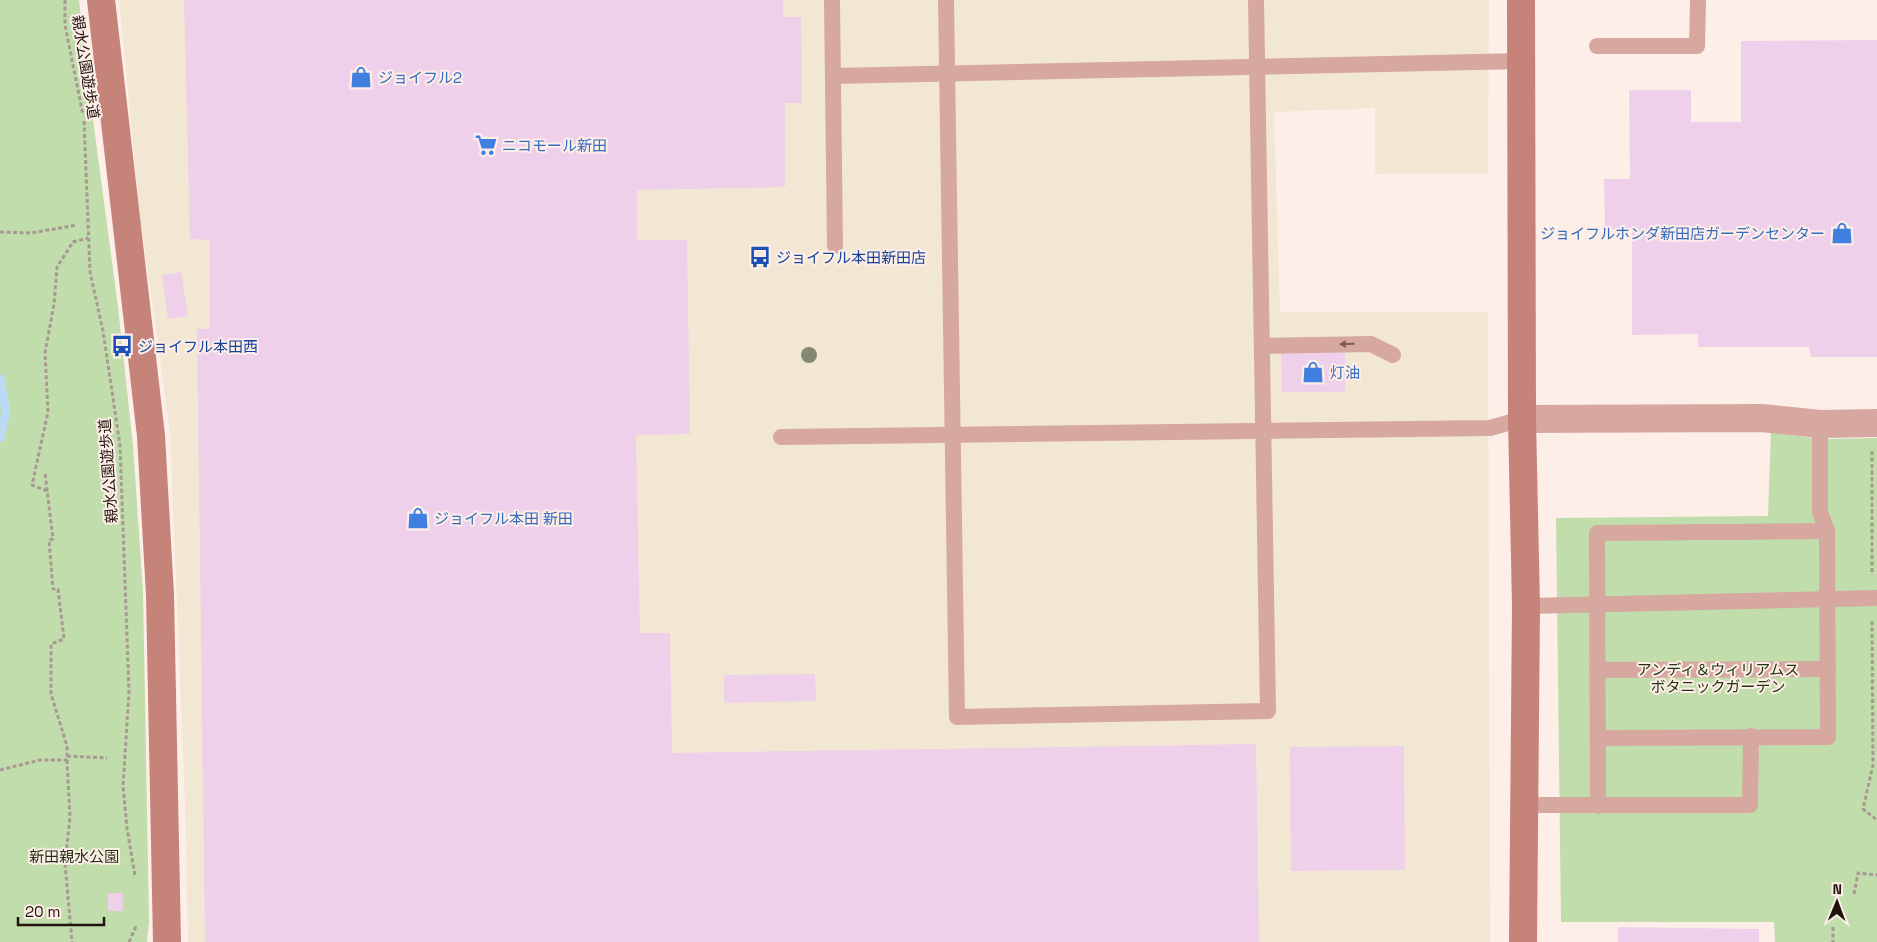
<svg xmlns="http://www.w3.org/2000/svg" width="1877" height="942" viewBox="0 0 1877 942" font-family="'Space Grotesk','Noto Sans JP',sans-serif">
	<rect width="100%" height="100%" fill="#feeee8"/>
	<polygon fill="#f2e7d2" points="119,0 1489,0 1488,173 1375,174 1375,108 1274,112 1280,312 1488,312 1490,942 188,942 185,805 170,432 140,215"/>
	<g fill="#c0ddab">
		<polygon points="0,0 79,0 92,112 118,307 133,446 143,591 149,921 147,942 0,942"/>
		<polygon points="1771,432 1820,439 1877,438 1877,942 1775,942 1774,922 1561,922 1556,518 1768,516"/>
	</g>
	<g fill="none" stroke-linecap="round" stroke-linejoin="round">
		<polyline stroke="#bbdaf4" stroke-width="9" points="0,379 6,412 0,438"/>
	</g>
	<g fill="#efd0ea">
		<polygon points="184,0 783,0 783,17 801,17 802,103 785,103 785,187 637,190 637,240 687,240 690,434 636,435 640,633 670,633 672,753 1256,744 1259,942 205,942 197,329 210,329 210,240 190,239"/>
		<polygon points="1877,40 1877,357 1811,357 1809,347 1698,347 1698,334 1632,335 1632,229 1605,229 1604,179 1630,179 1629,90 1691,90 1691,122 1741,122 1741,41"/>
		<polygon points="181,272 188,316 168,319 162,275"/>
		<polygon points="1345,351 1345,392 1282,392 1281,352"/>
		<polygon points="815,674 816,701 724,703 724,675"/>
		<polygon points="1404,746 1405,870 1291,871 1290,747"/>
		<rect x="108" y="893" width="15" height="18"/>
		<polygon points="1618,927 1759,929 1759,942 1618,942"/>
	</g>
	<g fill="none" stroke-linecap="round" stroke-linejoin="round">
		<g stroke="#a89993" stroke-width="3" stroke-dasharray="4 2.5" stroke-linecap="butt">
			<polyline points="65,0 65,25 83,115"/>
			<polyline points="84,121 90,272 103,331 120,445 129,692 123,786 127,828 135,876"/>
			<polyline points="0,232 31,233 77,225"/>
			<polyline points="1872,451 1872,575"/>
			<polyline points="47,491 32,485 48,412 45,353 54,304 57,267 73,242 88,238"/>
			<polyline points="1872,621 1873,765 1863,809 1877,820"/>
			<polyline points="67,756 107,758"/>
			<polyline points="67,760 70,817 65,863 72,942"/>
			<polyline points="0,770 40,760 67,760 67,746 51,694 51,644 64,639 58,589 53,589 49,540 53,539 45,473"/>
			<polyline points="1854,894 1858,873 1877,875"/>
			<polyline points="1833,927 1833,942"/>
			<polyline points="129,942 137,924"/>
		</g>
		<g stroke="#d6a8a0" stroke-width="16">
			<polyline points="832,0 835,246"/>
			<polyline points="946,0 957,717 1268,711 1256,0"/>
			<polyline points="1597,46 1697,46 1698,0"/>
			<polyline points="833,76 1522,61"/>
			<polyline points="1262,346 1371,344 1393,355"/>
			<polyline points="781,437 1490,428 1522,419"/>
			<polyline points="1526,606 1877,598"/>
			<polyline points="1597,670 1828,669"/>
			<polyline points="1598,738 1828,737 1827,531 1820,512 1820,424"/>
			<polyline points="1525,805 1750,805 1751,736"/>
			<polyline points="1598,806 1597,533 1827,531"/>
		</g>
		<polyline stroke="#d6a8a0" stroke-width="28" points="1522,419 1762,418 1820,424 1877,423"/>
		<g stroke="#c58379" stroke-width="28">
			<polyline points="101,0 151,436 160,595 167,942"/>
			<polyline points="1521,0 1522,419 1526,606 1523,942"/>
		</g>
	</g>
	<circle fill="#858872" cx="809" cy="355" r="8"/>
	<defs><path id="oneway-solid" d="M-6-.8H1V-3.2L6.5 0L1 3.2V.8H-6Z" transform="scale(1.25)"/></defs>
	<use fill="#7c5e57" href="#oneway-solid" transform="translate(1347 344) rotate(179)"/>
	<defs>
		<g id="shop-bare" transform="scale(1.725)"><path d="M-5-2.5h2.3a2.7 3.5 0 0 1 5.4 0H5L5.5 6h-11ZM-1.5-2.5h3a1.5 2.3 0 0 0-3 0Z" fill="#3f7fe0" stroke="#feeee8" stroke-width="2.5" paint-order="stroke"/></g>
		<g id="supermarket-bare" transform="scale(1.725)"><path d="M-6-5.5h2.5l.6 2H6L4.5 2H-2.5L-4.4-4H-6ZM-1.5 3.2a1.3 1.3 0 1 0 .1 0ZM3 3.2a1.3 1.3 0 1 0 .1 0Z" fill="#3f7fe0" stroke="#feeee8" stroke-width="2.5" paint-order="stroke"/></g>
		<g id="bus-bare" transform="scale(1.725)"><path d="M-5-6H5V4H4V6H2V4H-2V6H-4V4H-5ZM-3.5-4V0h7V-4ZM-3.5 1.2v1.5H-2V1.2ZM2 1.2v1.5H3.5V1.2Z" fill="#1a4fb4" stroke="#feeee8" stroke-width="2.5" paint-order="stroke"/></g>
	</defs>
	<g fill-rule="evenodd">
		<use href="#shop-bare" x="361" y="77"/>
		<use href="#supermarket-bare" x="486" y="145"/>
		<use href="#shop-bare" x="1842" y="233"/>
		<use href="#bus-bare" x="760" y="257"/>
		<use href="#bus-bare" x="122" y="346"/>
		<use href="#shop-bare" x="1313" y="372"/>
		<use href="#shop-bare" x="418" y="518"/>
	</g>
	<g text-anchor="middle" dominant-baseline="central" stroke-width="4" stroke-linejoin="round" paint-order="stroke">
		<g font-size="15" fill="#21130e" stroke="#feeee8">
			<text transform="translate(86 67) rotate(81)">親水公園遊歩道</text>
			<text transform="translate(108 471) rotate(-94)">親水公園遊歩道</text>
		</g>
		<g font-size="15" fill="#366cbe" stroke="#feeee8" text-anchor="start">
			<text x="378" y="77">ジョイフル2</text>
			<text x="502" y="145">ニコモール新田</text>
			<text x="1825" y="233" text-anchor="end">ジョイフルホンダ新田店ガーデンセンター</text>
			<text x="1330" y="372">灯油</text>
			<text x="434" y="518">ジョイフル本田 新田</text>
		</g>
		<g font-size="15" fill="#164399" stroke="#feeee8" text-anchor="start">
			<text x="776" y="257">ジョイフル本田新田店</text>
			<text x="138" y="346">ジョイフル本田西</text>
		</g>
		<g font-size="15" fill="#223512" stroke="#feeee8">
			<text x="1718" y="669">アンディ＆ウィリアムス<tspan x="1718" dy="17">ボタニックガーデン</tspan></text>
			<text x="74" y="856">新田親水公園</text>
		</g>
	</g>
	<g transform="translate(1837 902) rotate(1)" stroke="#feeee8" stroke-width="4" paint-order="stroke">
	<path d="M0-4L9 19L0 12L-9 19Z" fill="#21130e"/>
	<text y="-8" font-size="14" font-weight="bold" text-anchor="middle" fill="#21130e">N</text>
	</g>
	<path d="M18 917v8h86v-8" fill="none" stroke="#21130e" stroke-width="2.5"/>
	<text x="25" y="917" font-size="15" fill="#21130e" stroke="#feeee8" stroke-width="4" paint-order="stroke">20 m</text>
</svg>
